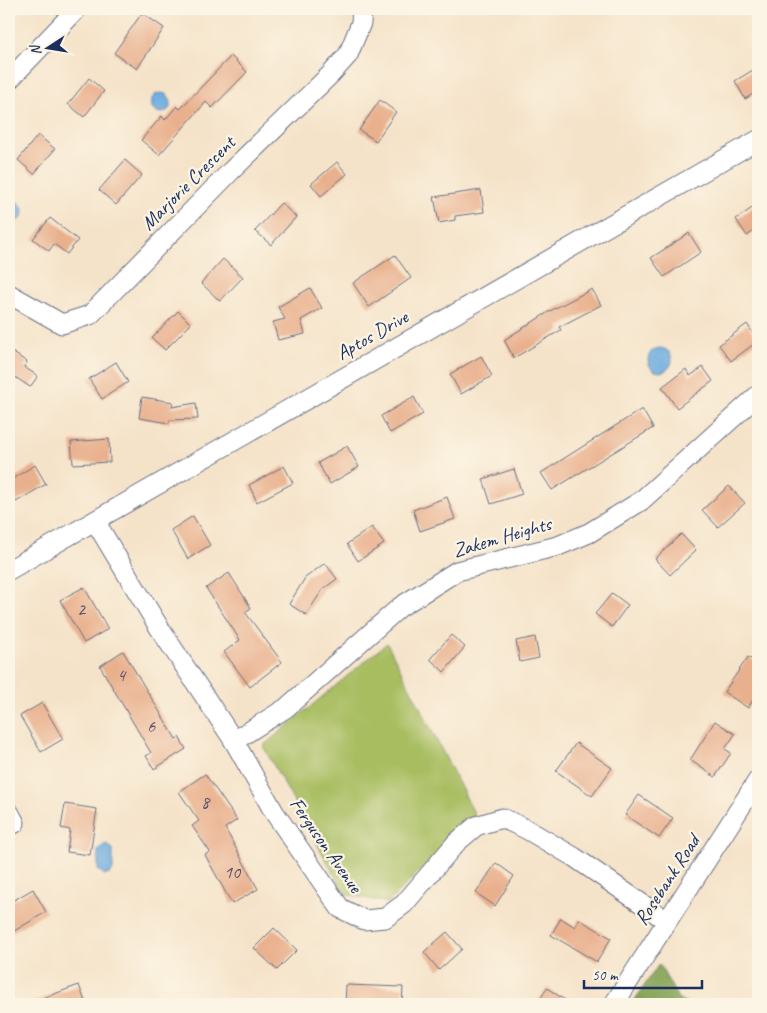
<svg xmlns="http://www.w3.org/2000/svg" width="767" height="1013" viewBox="0 0 767 1013" font-family="Caveat,sans-serif">
	<rect width="100%" height="100%" fill="#fcf5e5"/>
	<filter id="ink" filterUnits="userSpaceOnUse"><feTurbulence type="fractalNoise" baseFrequency=".02" numOctaves="2"/><feDisplacementMap in="SourceGraphic" scale="10" xChannelSelector="R" yChannelSelector="G"/><feConvolveMatrix kernelMatrix="1 2 1 2 8 2 1 2 1" color-interpolation-filters="sRGB"/></filter>
	<filter id="wash" filterUnits="userSpaceOnUse"><feTurbulence type="fractalNoise" baseFrequency=".0096" numOctaves="4" result="noise"/><feDisplacementMap in="SourceGraphic" scale="20" xChannelSelector="R" yChannelSelector="G"/><feGaussianBlur stdDeviation="1.12" result="paint"/><feColorMatrix in="noise" values="0 0 0 0 0 0 0 0 0 0 0 0 0 0 0 0 0 1.4 0 .05"/><feComposite in="paint" operator="in"/></filter>
	<g filter="url(#wash)">
		<rect width="100%" height="100%" fill="#f5e3c9"/>
		<polygon fill="#a8bd61" stroke="#627660" points="387,643 475,815 388,903 345,894 263,746"/>
		<polygon fill="#86a457" stroke="#506a5a" points="659,964 679,1000 691,1004 632,1004"/>
		<g fill="#6cacdf" stroke="#446e9e">
			<circle cx="161" cy="103" r="10"/>
			<path d="M15,201C29,207 24,226 9,220V202Z"/>
			<circle cx="660" cy="360" r="12"/>
			<polygon points="106,844 113,849 113,870 110,874 105,875 98,870 98,849"/>
		</g>
		<g id="blocks">
			<g fill="#e9b08d">
				<polygon points="142,13 164,28 137,69 114,53"/>
				<polygon points="231,56 247,72 212,108 206,102 159,155 141,140 162,116 165,120 177,106 180,109"/>
				<polygon points="758,67 758,91 745,99 735,81"/>
				<polygon points="89,78 104,91 84,117 68,104"/>
				<polygon points="380,100 396,112 376,141 359,130"/>
				<polygon points="38,135 55,149 34,174 18,160"/>
				<polygon points="125,160 142,175 116,205 99,190"/>
				<polygon points="337,162 347,174 321,196 311,184"/>
				<polygon points="481,190 484,212 455,216 455,220 439,223 434,197"/>
				<polygon points="281,203 296,217 271,245 255,231"/>
				<polygon points="758,204 758,228 747,236 736,219"/>
				<polygon points="50,218 78,240 67,254 54,244 49,251 33,239"/>
				<polygon points="689,233 701,252 664,277 651,258"/>
				<polygon points="395,255 411,278 369,307 353,283"/>
				<polygon points="223,259 243,277 220,301 201,283"/>
				<polygon points="310,288 322,308 301,320 305,334 278,340 273,322 285,319 278,307"/>
				<polygon points="592,289 601,305 559,327 561,330 514,358 504,340 550,311"/>
				<polygon points="178,311 191,324 165,350 152,338"/>
				<polygon points="747,324 758,341 731,361 719,345"/>
				<polygon points="9,350 27,362 24,367 38,376 30,387 9,373"/>
				<polygon points="481,356 492,376 461,394 450,374"/>
				<polygon points="116,362 128,382 102,399 89,379"/>
				<polygon points="703,367 713,381 677,408 662,387 686,369 690,376"/>
				<polygon points="142,397 173,402 172,407 196,403 198,419 170,420 169,423 139,418"/>
				<polygon points="414,397 423,414 390,433 381,416"/>
				<polygon points="642,409 653,428 552,490 541,473"/>
				<polygon points="109,439 110,462 73,464 71,442"/>
				<polygon points="347,446 359,467 330,484 318,463"/>
				<polygon points="35,465 46,484 16,502 9,490 9,481"/>
				<polygon points="284,466 293,483 257,502 249,485"/>
				<polygon points="514,469 522,494 491,504 483,479"/>
				<polygon points="729,486 745,503 718,527 702,510"/>
				<polygon points="447,497 455,519 420,531 413,510"/>
				<polygon points="193,516 210,545 188,559 171,530"/>
				<polygon points="372,527 384,544 358,561 347,544"/>
				<polygon points="681,534 696,550 670,575 655,559"/>
				<polygon points="325,563 337,579 323,589 306,615 289,604 305,578"/>
				<polygon points="229,573 251,608 245,612 282,662 250,687 224,652 240,640 206,588"/>
				<polygon points="84,587 108,629 84,643 60,600"/>
				<polygon points="612,593 628,605 612,627 595,614"/>
				<polygon points="451,635 465,647 444,672 430,659"/>
				<polygon points="535,637 539,658 520,662 516,641"/>
				<polygon points="123,651 176,739 179,737 186,749 154,769 146,756 151,753 100,666"/>
				<polygon points="748,657 758,663 758,692 748,708 724,692"/>
				<polygon points="42,703 63,739 41,752 20,716"/>
				<polygon points="715,721 735,734 725,749 731,753 715,777 690,760"/>
				<polygon points="576,743 612,768 592,796 556,771"/>
				<polygon points="205,774 237,820 225,828 258,889 232,904 205,855 210,852 192,826 199,821 179,792"/>
				<polygon points="639,795 673,818 659,838 625,815"/>
				<polygon points="65,804 97,809 90,855 67,852 70,830 61,828"/>
				<polygon points="496,863 514,876 495,906 476,893"/>
				<polygon points="33,889 46,912 9,934 9,903"/>
				<polygon points="561,918 575,927 579,919 611,938 597,962 551,935"/>
				<polygon points="274,928 297,950 277,970 254,948"/>
				<polygon points="447,932 462,949 439,970 424,952"/>
				<polygon points="79,985 86,1004 29,1004 29,1003"/>
				<polygon points="346,985 403,987 402,1004 345,1004"/>
				<polygon points="547,988 571,1004 537,1004"/>
			</g>
		</g>
	</g>
	<g filter="url(#ink)">
		<use href="#blocks" fill-opacity="0" stroke="#676e83" stroke-width="1"/>
		<g fill="none" stroke-linecap="round" stroke-linejoin="round">
			<g stroke="#676e83" stroke-width="21">
				<g id="minor">
					<polyline points="9,80 77,9"/>
					<polyline points="9,294 62,324 90,315 231,171 331,74 348,55 361,23 362,9"/>
					<polyline points="95,521 160,629 234,741 274,812 340,908 364,920 385,918 404,904 456,843 476,826 502,818 526,829 574,857 667,921"/>
					<polyline points="9,570 758,140"/>
					<polyline points="234,741 286,708 400,607 457,571 558,546 589,533 641,501 758,395"/>
					<polyline points="9,812 15,823 9,826"/>
					<polyline points="614,1004 758,780"/>
				</g>
			</g>
			<use href="#minor" stroke="#fff" stroke-width="19"/>
		</g>
	</g>
	<g text-anchor="middle" dominant-baseline="central" stroke-width="4.5" stroke-linejoin="round" paint-order="stroke">
		<g font-size="18" fill="#4e4f6a">
			<text x="81" y="609">2</text>
			<text x="121" y="675">4</text>
			<text x="151" y="726">6</text>
			<text x="205" y="802">8</text>
			<text x="232" y="872">10</text>
		</g>
		<g font-size="20" fill="#1b2f5e" stroke="#fcf5e5">
			<text transform="translate(188 183) rotate(-45)">Marjorie Crescent</text>
			<text transform="translate(372 335) rotate(-30)">Aptos Drive</text>
			<text transform="translate(502 537) rotate(-16)">Zakem Heights</text>
			<text transform="translate(326 845) rotate(55)">Ferguson Avenue</text>
			<text transform="translate(667 880) rotate(-57)">Rosebank Road</text>
		</g>
	</g>
	<rect width="767" height="1013" fill="none" stroke="#fcf5e5" stroke-width="30"/>
	<g transform="translate(48 48) rotate(258)" stroke="#fcf5e5" stroke-width="4" paint-order="stroke">
	<path d="M0-4L9 19L0 12L-9 19Z" fill="#1b2f5e"/>
	<text y="-8" font-size="14" font-weight="bold" text-anchor="middle" fill="#1b2f5e">N</text>
	</g>
	<path d="M584 980v8h118v-8" fill="none" stroke="#1b2f5e" stroke-width="2.5"/>
	<text x="592" y="980" font-size="15" fill="#1b2f5e" stroke="#fcf5e5" stroke-width="4" paint-order="stroke">50 m</text>
</svg>
